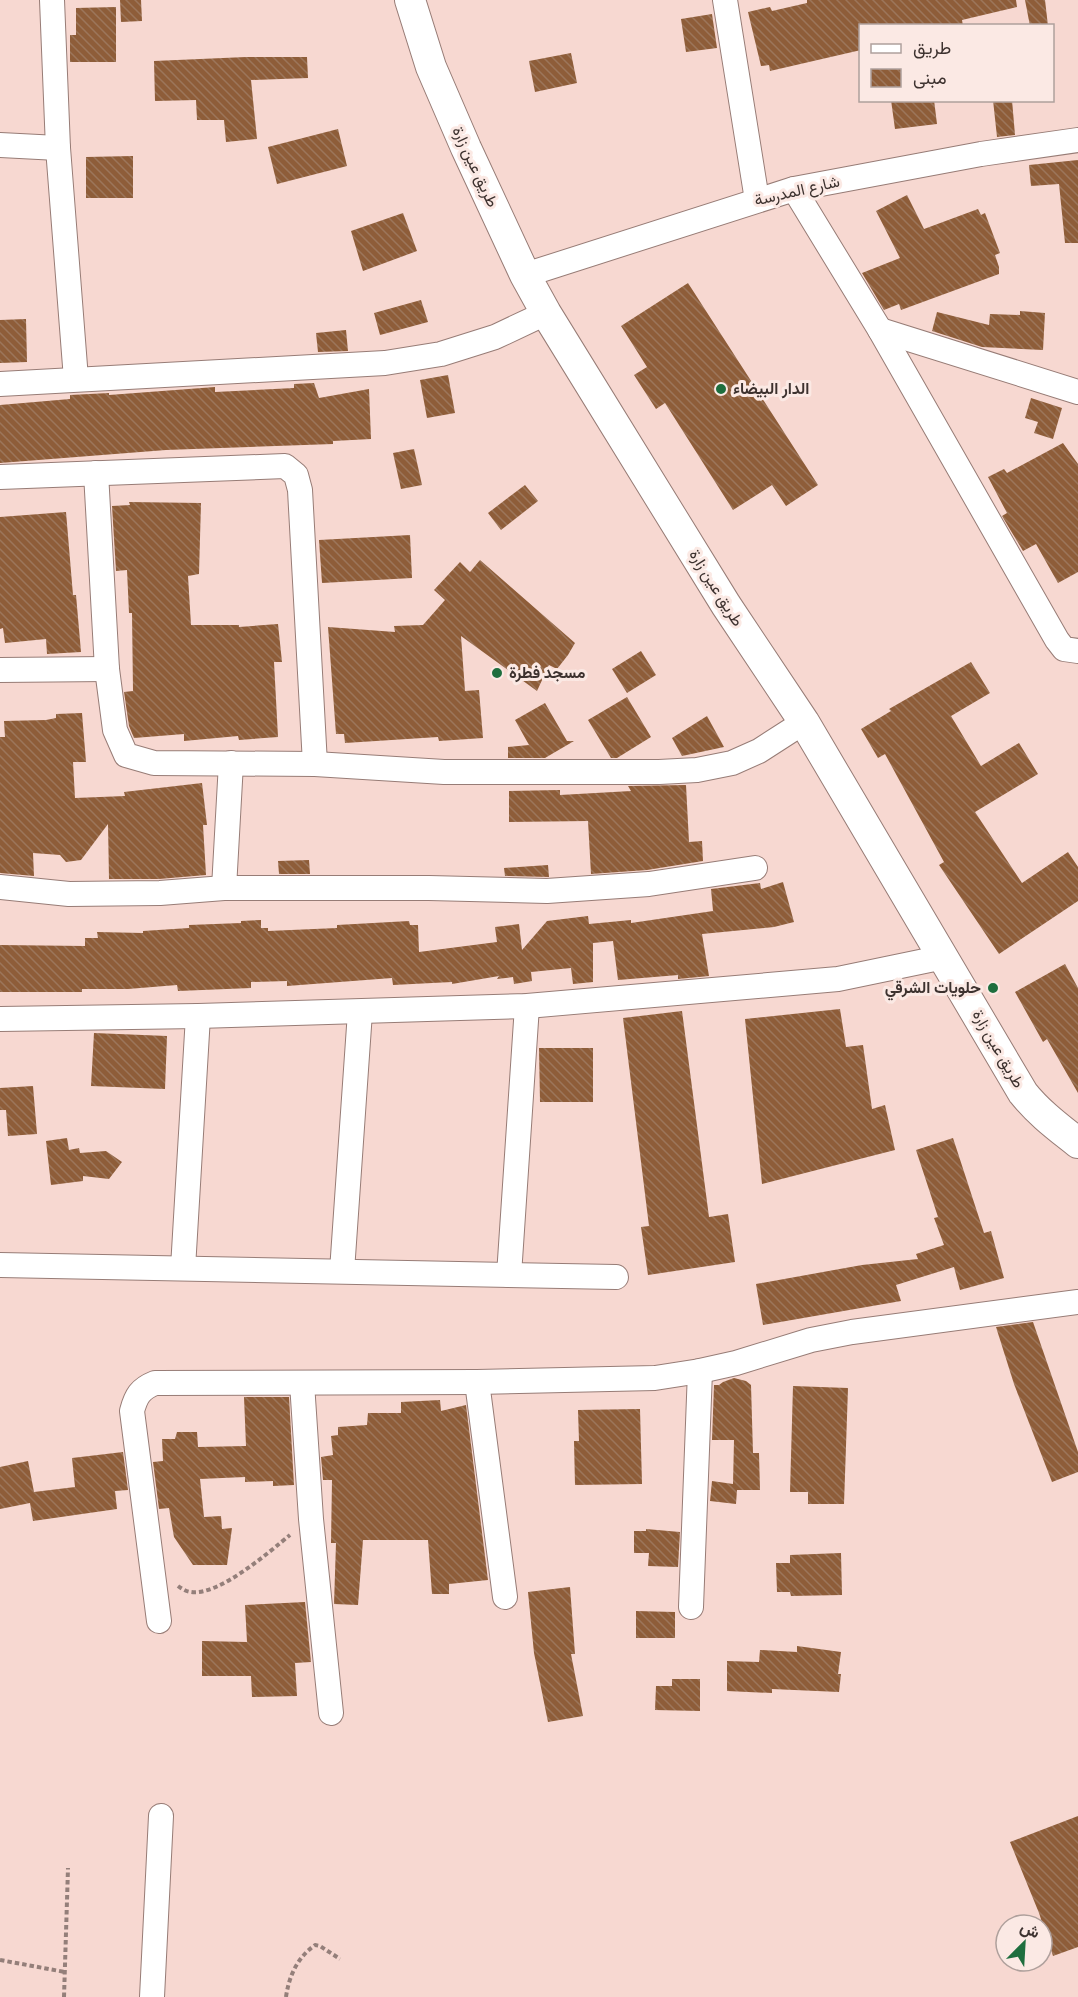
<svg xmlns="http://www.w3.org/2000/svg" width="1078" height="1997" viewBox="0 0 1078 1997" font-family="Signika,Vazirmatn,sans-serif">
	<defs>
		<pattern id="building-back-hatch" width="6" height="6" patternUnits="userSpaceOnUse" patternTransform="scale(1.5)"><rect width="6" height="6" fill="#8e5d39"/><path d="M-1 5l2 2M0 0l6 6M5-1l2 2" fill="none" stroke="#9c765b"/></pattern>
	</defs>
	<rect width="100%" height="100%" fill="#f7d8d1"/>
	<g fill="url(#building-back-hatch)">
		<polygon points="120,0 141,0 142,21 121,22"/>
		<polygon points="807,0 1016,0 1017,7 962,20 963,26 861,26 861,50 770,71 769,65 761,66 748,12 770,7 772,11 807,3"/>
		<polygon points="1025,0 1045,0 1048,26 1030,26"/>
		<polygon points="116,7 116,62 70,62 70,35 76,35 76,8"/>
		<polygon points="712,14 717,48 686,52 681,19"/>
		<polygon points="571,53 577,83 535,92 529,61"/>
		<polygon points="246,57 307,57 308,78 251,80 257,139 226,142 224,120 197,120 196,100 155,101 154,61"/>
		<polygon points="891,100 934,100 937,124 895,129"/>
		<polygon points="993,100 1012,100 1015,135 997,137"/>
		<polygon points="338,129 347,166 277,184 268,147"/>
		<polygon points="133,156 133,198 86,198 86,157"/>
		<polygon points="1078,160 1078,243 1065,243 1059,184 1031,186 1029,165"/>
		<polygon points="907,195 924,229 978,209 981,215 985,213 1000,253 995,255 999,267 999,274 901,310 899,304 884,310 862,273 900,258 876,211"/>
		<polygon points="403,213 417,251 363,271 351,231"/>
		<polygon points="688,283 818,485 786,506 772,485 733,510 665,403 656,409 634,375 647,367 621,326"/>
		<polygon points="421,300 428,322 380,335 374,313"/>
		<polygon points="1020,311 1045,313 1043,350 982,347 932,331 937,312 989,325 990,314 1020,315"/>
		<polygon points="26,319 27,362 0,363 0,320"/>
		<polygon points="346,330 348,351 318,352 316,333"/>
		<polygon points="448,375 455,413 427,418 420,380"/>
		<polygon points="314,383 319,398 369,389 371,439 333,441 333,444 166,450 0,463 0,405 70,399 70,395 109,393 109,395 215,387 215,392 294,388 294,384"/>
		<polygon points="1031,398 1062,408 1053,439 1034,433 1038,422 1025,418"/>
		<polygon points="1063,443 1078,464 1078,572 1058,583 1036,544 1023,551 1002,516 1007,513 988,477 1004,469 1007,473"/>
		<polygon points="414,449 422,485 401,489 393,453"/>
		<polygon points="525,485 538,501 501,530 488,513"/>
		<polygon points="129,502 201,503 199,574 188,576 191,625 239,625 239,627 278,624 282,662 274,662 278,737 239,740 238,736 184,741 184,734 134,738 129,726 124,692 133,691 132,613 129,613 127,570 116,571 112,506 130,505"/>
		<polygon points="66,512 73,595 76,595 81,652 47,654 46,639 5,643 3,628 0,629 0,517"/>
		<polygon points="410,535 412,578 322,583 319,540"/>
		<polygon points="480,560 575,643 568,655 557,669 549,665 537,691 461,636 465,691 479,690 483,738 439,741 438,737 345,743 344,734 336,734 328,627 395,632 394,626 423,625 445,600 434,590 460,562 470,572"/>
		<polygon points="641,651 656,675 627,693 612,669"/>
		<polygon points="971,662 990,693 951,716 981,766 1019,743 1038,774 975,812 1022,883 1068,852 1078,867 1078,901 999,954 939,865 944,862 885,754 878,758 861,729 891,711 889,709"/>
		<polygon points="627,697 651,737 617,758 611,758 588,720"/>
		<polygon points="545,703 567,741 574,741 545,758 508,758 508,747 529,745 515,720"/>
		<polygon points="82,713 86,762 73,762 75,798 125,796 124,792 202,783 207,825 203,825 206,875 159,879 109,879 108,824 81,860 66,862 60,855 33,853 34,876 0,873 0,737 5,737 4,721 46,720 56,718 56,714"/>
		<polygon points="707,716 724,747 682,756 672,738"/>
		<polygon points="686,785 689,842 702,841 703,861 647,870 591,874 588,821 509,822 509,791 560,790 560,795 631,791 628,786"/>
		<polygon points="309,860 310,874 279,874 278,861"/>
		<polygon points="548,865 549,877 505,876 504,868"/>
		<polygon points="783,882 794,922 774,927 702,934 709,976 678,979 678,975 618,980 613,941 593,943 593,982 573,984 571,968 531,972 532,981 514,984 513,977 497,979 499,976 452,984 452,982 393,985 392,978 287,986 287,981 251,982 251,988 178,991 177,985 128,989 82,989 82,992 0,992 0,945 85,946 85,938 98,938 97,932 143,933 143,931 189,928 189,925 241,923 241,921 261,920 261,928 268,928 268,931 337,928 337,925 409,921 410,925 418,925 419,952 497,942 495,927 519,924 522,950 547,921 588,916 589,924 631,920 631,923 713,911 711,889 760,883 761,889"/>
		<polygon points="1065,964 1078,988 1078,1093 1047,1039 1043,1042 1015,992"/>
		<polygon points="840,1009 846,1047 863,1045 872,1109 885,1105 895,1150 762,1184 745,1019"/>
		<polygon points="682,1011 709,1217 728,1214 735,1262 648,1275 641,1227 649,1226 623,1018"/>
		<polygon points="94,1033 167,1036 165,1089 91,1086"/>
		<polygon points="539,1048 593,1048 593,1102 540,1102"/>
		<polygon points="33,1086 37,1134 8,1136 6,1110 0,1110 0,1088"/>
		<polygon points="67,1138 69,1150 79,1148 80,1153 106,1151 122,1162 109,1179 83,1176 83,1181 51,1185 46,1141"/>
		<polygon points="953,1138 984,1233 991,1231 1004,1278 960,1290 954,1267 896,1285 901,1301 763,1325 756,1284 862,1265 918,1259 916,1254 944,1245 934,1218 938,1217 916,1150"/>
		<polygon points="1033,1322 1078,1452 1078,1472 1052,1482 1014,1384 996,1327"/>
		<polygon points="734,1378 746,1381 751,1385 753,1453 759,1453 760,1490 737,1490 736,1504 710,1501 712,1481 733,1484 734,1440 712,1440 714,1385 719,1385 723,1382"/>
		<polygon points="793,1386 848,1388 844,1504 808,1504 808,1492 790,1492"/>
		<polygon points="244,1397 289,1397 294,1485 273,1486 273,1481 245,1482 245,1477 200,1479 204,1517 221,1516 222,1529 232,1528 227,1565 193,1565 174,1537 169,1508 159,1509 153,1462 163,1461 162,1439 175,1439 177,1432 197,1432 198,1447 246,1446"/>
		<polygon points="440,1400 441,1411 466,1405 488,1580 449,1584 449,1594 432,1594 428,1540 363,1540 358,1605 334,1604 336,1543 331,1543 332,1480 323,1480 321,1457 333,1455 331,1436 338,1435 338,1427 367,1425 368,1413 401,1413 401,1402"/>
		<polygon points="640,1409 642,1484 575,1485 574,1441 579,1441 578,1410"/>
		<polygon points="123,1452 128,1490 115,1491 117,1509 33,1521 30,1503 0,1509 0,1467 28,1461 34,1492 75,1487 72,1458"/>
		<polygon points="646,1529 680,1532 678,1567 648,1566 649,1553 634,1553 634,1531 646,1531"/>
		<polygon points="841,1553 842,1595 791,1596 790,1592 777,1592 776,1563 790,1563 790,1555"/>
		<polygon points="570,1587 575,1654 571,1654 583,1716 548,1722 534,1653 528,1592"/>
		<polygon points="305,1602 311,1662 295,1663 297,1696 252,1697 251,1676 202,1676 202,1641 247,1642 245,1605"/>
		<polygon points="636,1611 675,1612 675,1638 636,1638"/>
		<polygon points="797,1646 841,1652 838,1674 841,1674 839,1692 772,1689 772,1693 727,1691 727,1661 759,1662 760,1650 797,1652"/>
		<polygon points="672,1679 700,1679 700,1711 655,1710 656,1686 672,1686"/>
		<polygon points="1078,1816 1078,1947 1053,1956 1039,1913 1010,1842"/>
	</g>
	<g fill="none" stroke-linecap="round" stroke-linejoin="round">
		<g stroke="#977c76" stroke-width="26">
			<g id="minor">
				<polyline points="52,0 58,148 76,379"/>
				<polyline points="725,0 757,200"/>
				<polyline points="0,145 58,148"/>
				<polyline points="794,189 880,330 1057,640 1064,649 1078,651"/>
				<polyline points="525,275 794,189 981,154 1078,140"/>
				<polyline points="880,330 1078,392"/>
				<polyline points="0,384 385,363 441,354 495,337 546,313"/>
				<polyline points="96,473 107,669 115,730 126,755 154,763 315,764 444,772 659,772 697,770 732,763 759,751 804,722"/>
				<polyline points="0,477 285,466 296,475 300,490 315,764"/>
				<polyline points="0,670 107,669"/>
				<polyline points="0,887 69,894 160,893 224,888 429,888 547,891 649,884 755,868"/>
				<polyline points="224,888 231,763"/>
				<polyline points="0,1019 198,1016 527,1006 838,979 944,957"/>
				<polyline points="0,1265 616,1277"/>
				<polyline points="183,1268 198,1016"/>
				<polyline points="342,1271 360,1012"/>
				<polyline points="509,1275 527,1006"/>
				<polyline points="477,1382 505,1597"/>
				<polyline points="302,1383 311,1519 331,1713"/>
				<polyline points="691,1607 700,1371"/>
				<path d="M159,1621L132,1411C136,1396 140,1389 155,1383L477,1382L655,1378L700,1371L736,1363L811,1340L852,1332L1078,1302"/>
				<polyline points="152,1997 161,1816"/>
			</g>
		</g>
		<g stroke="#977c76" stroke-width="32">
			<path id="major" d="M410,0L431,67L466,148L525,275L546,313L726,605L804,722L1023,1093C1039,1113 1058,1127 1078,1143"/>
		</g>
		<g stroke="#947f7a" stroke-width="4" stroke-dasharray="4.5 3" stroke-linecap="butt">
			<path d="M178,1586C182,1589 187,1592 191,1592C219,1596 269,1552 290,1535"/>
			<polyline points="0,1960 65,1972"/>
			<polyline points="64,1997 68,1868"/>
			<path d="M286,1997C289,1976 297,1958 315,1945L320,1946L340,1959"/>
		</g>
		<use href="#minor" stroke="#fff" stroke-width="24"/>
		<use href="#major" stroke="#fff" stroke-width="30"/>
	</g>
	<g fill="#1e6e3e" stroke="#fbe9e4" stroke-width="2">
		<circle cx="721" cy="389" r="6"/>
		<circle cx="497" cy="673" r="6"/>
		<circle cx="993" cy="988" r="6"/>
	</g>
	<g text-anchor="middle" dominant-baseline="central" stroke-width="6" stroke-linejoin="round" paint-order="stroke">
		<g font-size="16" fill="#3d322f" stroke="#fbe9e4">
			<text transform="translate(475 167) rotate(65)">طريق عين زارة</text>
			<text transform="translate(797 191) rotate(-13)">شارع المدرسة</text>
			<text transform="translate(716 588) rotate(58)">طريق عين زارة</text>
			<text transform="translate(998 1049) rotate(60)">طريق عين زارة</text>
		</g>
		<g font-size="16" font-weight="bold" fill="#3d322f" stroke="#fbe9e4" text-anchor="start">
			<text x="733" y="389">الدار البيضاء</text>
			<text x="509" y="673">مسجد فطرة</text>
			<text x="981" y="988" text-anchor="end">حلويات الشرقي</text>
		</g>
	</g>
	<rect x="859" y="24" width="195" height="78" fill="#fbe9e4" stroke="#afa09c" stroke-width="1.5"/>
	<rect x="871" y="44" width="30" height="9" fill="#ffffff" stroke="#afa09c" stroke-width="1.5"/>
	<text x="913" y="54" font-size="18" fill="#3d322f">طريق</text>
	<rect x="871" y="69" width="30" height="18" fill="url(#building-back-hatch)" stroke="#afa09c" stroke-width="1.5"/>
	<text x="913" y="84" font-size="18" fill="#3d322f">مبنى</text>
	<g transform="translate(1024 1943) rotate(24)"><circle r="28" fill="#fbe9e4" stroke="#afa09c" stroke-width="1.5"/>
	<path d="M0-4.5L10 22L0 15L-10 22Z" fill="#1e6e3e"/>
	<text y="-9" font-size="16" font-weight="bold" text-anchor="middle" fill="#3d322f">ش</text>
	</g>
</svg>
